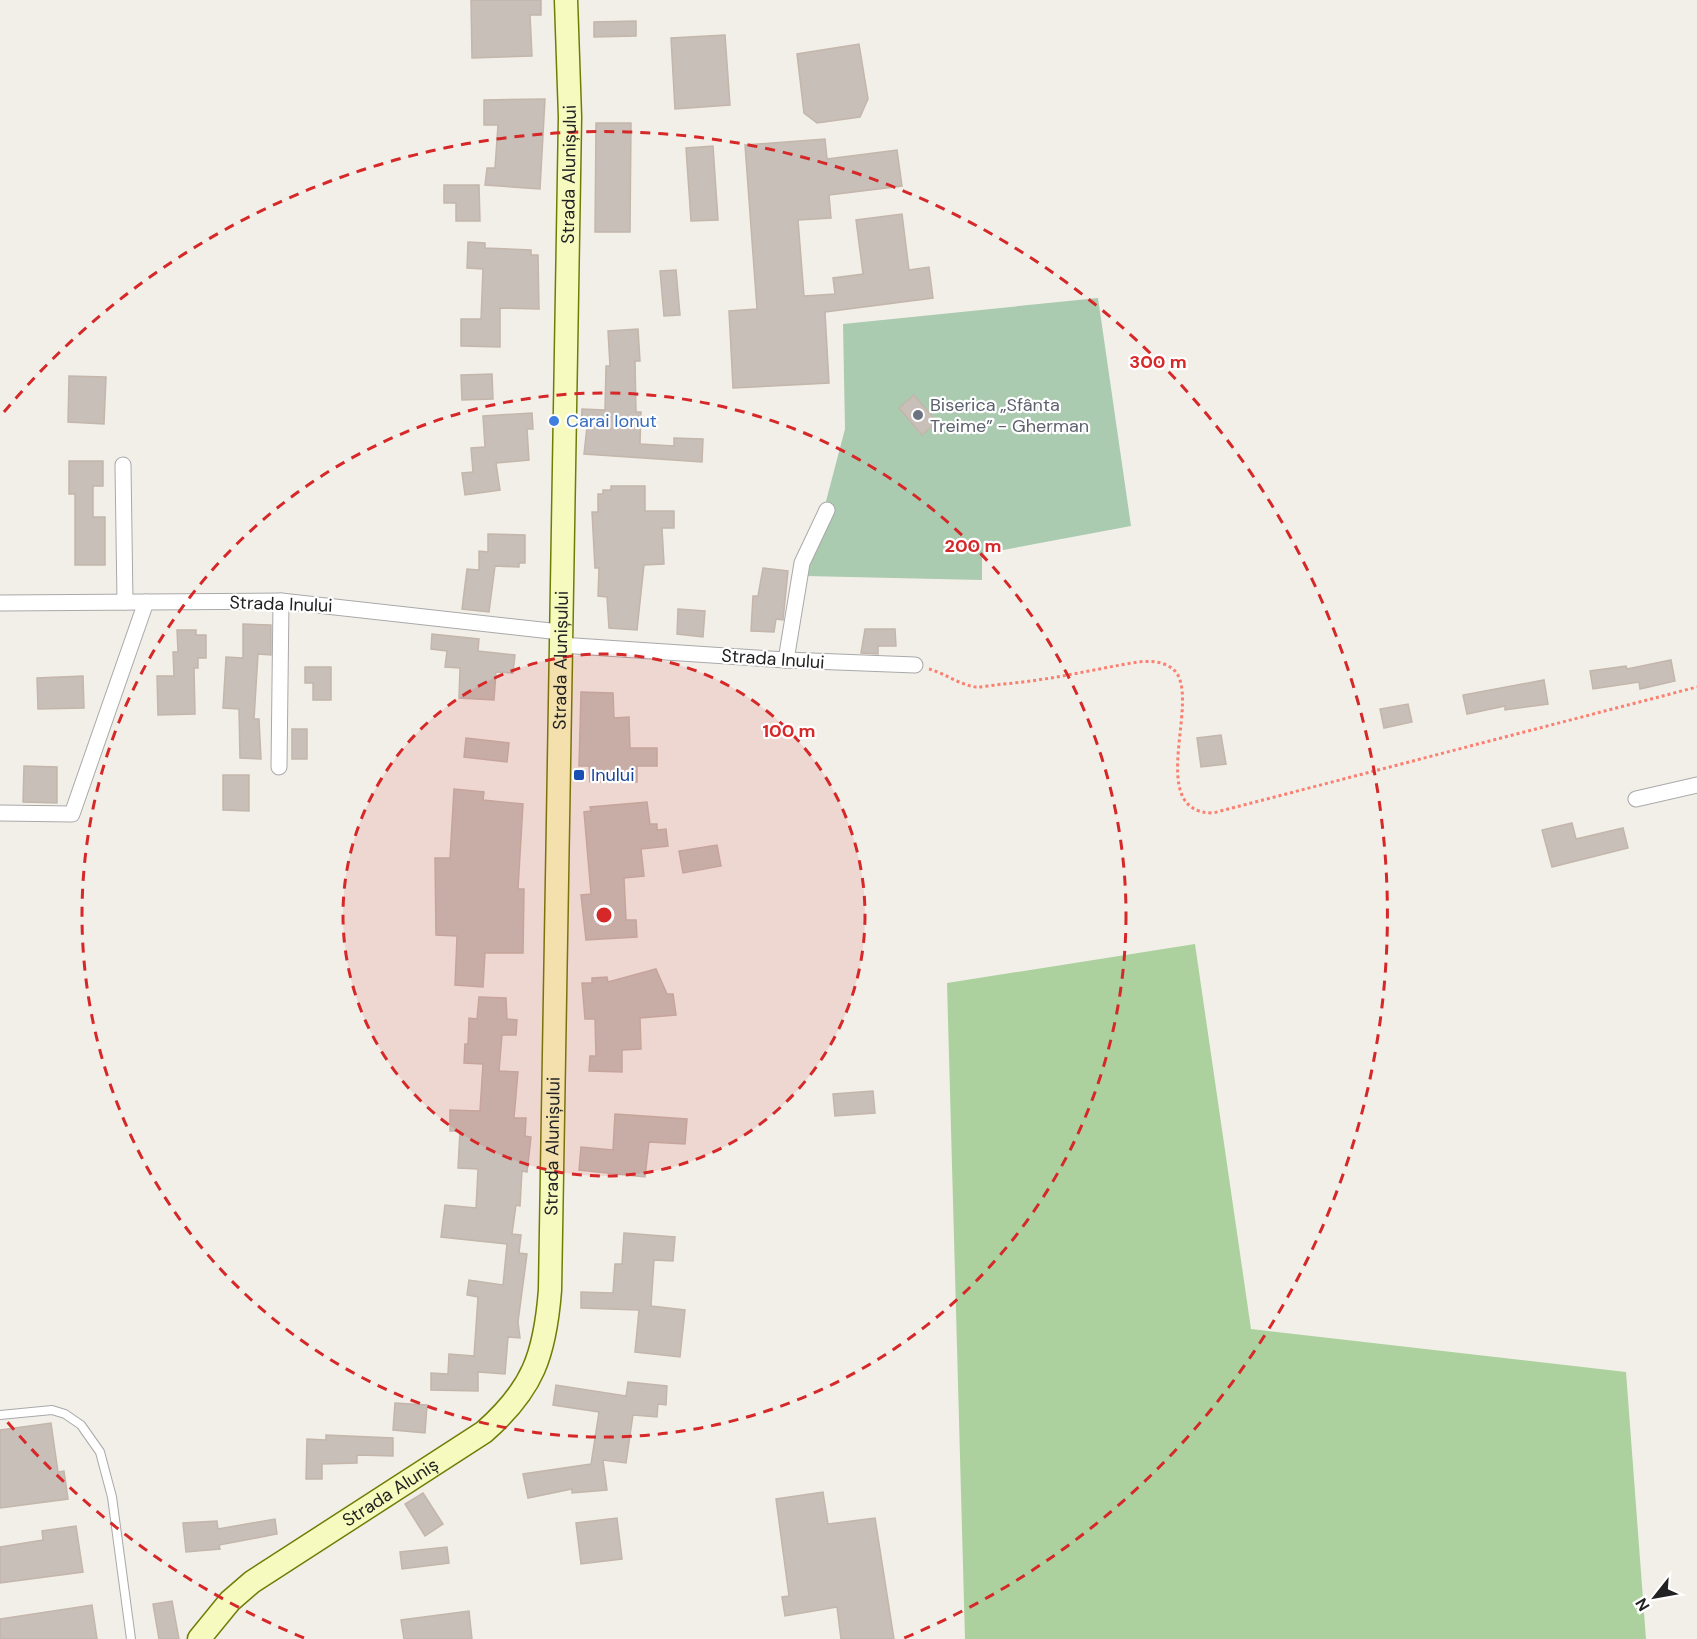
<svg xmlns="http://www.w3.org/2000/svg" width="1697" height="1639" viewBox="0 0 1697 1639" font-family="'DM Sans',sans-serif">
	<rect width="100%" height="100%" fill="#f2efe9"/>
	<polygon fill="#add19e" points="1195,944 1251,1329 1626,1372 1646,1639 965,1639 947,983"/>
	<polygon fill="#aacbaf" points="1098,298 1131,526 982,554 982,580 805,576 805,565 835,510 825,505 845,429 843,324"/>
	<g fill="#c7bfb8" stroke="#c4b6ab" stroke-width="1.5">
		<polygon points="471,0 541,0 541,15 530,15 532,56 472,58"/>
		<polygon points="636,21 636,36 594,37 594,22"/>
		<polygon points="725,35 730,105 675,109 671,38"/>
		<polygon points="859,44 868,99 860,117 817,123 804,113 797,54"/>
		<polygon points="545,99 540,189 485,185 487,168 495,168 498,125 484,125 484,100"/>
		<polygon points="596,123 631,123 630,232 595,232"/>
		<polygon points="825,139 827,159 897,150 902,186 829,195 831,218 798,220 804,296 835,294 833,278 863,274 856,220 902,214 909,270 929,267 933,298 825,312 829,383 733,388 729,311 757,309 745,145"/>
		<polygon points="713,146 718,220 691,221 686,148"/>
		<polygon points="444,185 479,185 480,221 456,221 456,203 444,203"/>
		<polygon points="468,242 485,243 485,248 531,250 531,255 538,255 539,309 500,308 500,347 461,346 461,319 481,319 483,269 467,268"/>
		<polygon points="676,270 680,315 664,316 660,271"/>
		<polygon points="638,329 640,361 635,361 636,412 641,412 640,444 674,446 674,438 703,439 702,462 584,454 587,427 581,426 582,409 605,410 606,366 610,366 608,331"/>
		<polygon points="492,374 493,399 462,400 461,375"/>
		<polygon points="69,376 106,377 104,424 68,422"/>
		<polygon points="914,395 937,422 922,435 899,408"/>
		<polygon points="532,413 533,429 527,429 529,460 496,463 500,490 465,495 462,473 473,472 471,448 485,447 483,416"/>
		<polygon points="69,461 103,461 103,486 93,486 93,517 105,517 105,565 75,565 75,494 69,494"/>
		<polygon points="611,486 645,486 645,511 674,511 674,528 662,528 664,564 644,565 637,630 609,628 607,597 598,596 599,568 595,568 592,512 598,512 598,494 603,494 603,490 611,490"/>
		<polygon points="488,534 525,535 525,563 519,563 519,567 495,566 489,612 462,609 467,569 479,570 479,551 488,552"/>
		<polygon points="763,568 788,571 783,620 776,619 774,632 751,631 753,596 758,596"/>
		<polygon points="678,609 705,611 703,637 677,634"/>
		<polygon points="243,624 271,625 271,655 258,654 254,719 259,719 261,759 240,758 239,709 223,708 226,657 243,658"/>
		<polygon points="865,629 895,629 896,646 878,646 878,654 861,653"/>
		<polygon points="177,630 196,630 196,635 206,635 206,658 198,658 198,668 194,668 195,714 158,715 157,676 174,676 173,652 178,652"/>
		<polygon points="432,634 479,639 478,651 515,655 513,673 496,672 494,700 459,698 460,668 445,667 447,651 431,649"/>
		<polygon points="1671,660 1675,681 1640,689 1639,682 1593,689 1590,671 1626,666 1627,669"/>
		<polygon points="305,667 331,667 331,700 313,700 313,683 305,683"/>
		<polygon points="83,676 84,708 38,709 37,678"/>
		<polygon points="1544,680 1548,704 1505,710 1505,706 1467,714 1463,695"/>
		<polygon points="581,692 613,693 614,718 629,717 630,748 657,748 657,766 637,766 637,782 590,782 589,766 579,766"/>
		<polygon points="1408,704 1412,722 1384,728 1380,709"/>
		<rect x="292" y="729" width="15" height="30"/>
		<polygon points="1221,735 1226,764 1201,767 1197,738"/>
		<polygon points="466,738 509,743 507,762 464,757"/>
		<polygon points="24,766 57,767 57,803 23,802"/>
		<polygon points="223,775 249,775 249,811 223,810"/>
		<polygon points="454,789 484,792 483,800 523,804 518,889 524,889 523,953 485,953 483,987 455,985 457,936 436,935 435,858 450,858"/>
		<polygon points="647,802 650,824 657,824 657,830 666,829 668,846 641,849 644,876 624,878 626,920 636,920 637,937 586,940 581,895 591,894 584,812 591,811 590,807"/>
		<polygon points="1572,823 1576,839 1623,828 1628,848 1552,867 1542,830"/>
		<polygon points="717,845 721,866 683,873 679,851"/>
		<polygon points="656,969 667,994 673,994 676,1015 640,1018 641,1049 622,1050 622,1072 589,1071 590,1056 596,1056 595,1019 585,1019 582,983 592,983 592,978 607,977 608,982"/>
		<polygon points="479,997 506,998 507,1019 517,1020 516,1035 502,1035 499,1071 518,1072 514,1118 526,1118 525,1136 531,1137 527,1172 522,1171 520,1206 516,1205 512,1234 521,1235 519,1253 527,1254 518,1322 520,1338 508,1337 505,1374 478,1372 478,1391 431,1390 431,1373 448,1374 449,1354 474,1356 478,1297 467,1295 469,1280 503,1285 507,1244 441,1237 445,1205 476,1208 478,1169 458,1168 460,1131 450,1131 450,1110 480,1111 483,1064 464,1063 465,1044 468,1044 469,1018 477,1019"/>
		<polygon points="873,1091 875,1113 835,1116 833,1094"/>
		<polygon points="615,1114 687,1119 685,1144 649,1142 645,1177 579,1170 581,1147 613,1150"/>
		<polygon points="624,1233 675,1237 673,1261 654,1260 651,1306 685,1310 680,1357 635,1352 639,1310 581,1308 581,1292 613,1293 615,1264 622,1264"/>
		<polygon points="628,1382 667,1386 666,1405 658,1404 657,1417 633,1415 626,1463 603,1460 607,1490 572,1493 572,1489 528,1498 523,1474 591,1464 599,1412 553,1405 556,1385 626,1396"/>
		<polygon points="395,1403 427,1405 425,1433 393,1430"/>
		<polygon points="51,1423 58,1472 64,1471 68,1499 0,1508 0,1430"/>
		<polygon points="326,1435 393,1438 393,1456 357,1455 357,1463 322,1464 322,1479 306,1479 307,1439 326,1440"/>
		<polygon points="823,1492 828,1524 875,1518 894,1639 841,1639 837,1607 785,1616 782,1597 789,1596 776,1499"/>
		<polygon points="423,1493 443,1524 425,1536 405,1504"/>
		<polygon points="617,1518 622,1559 581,1564 576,1523"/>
		<polygon points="275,1519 277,1534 219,1545 220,1549 186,1552 183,1523 217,1521 218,1529"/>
		<polygon points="76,1526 83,1572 0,1583 0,1547 43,1540 42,1531"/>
		<polygon points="447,1547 449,1563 402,1569 400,1552"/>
		<polygon points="172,1601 179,1639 159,1639 153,1604"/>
		<polygon points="92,1605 97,1639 0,1639 0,1619"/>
		<polygon points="469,1611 472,1639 404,1639 401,1620"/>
	</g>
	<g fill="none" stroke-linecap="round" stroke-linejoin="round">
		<g stroke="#a9a9a9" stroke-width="10">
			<polyline id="lane" points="0,1415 52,1410 65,1414 81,1425 100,1452 112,1497 131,1639"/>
		</g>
		<g stroke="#a9a9a9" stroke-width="17">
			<g id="street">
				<polyline points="123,465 125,602"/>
				<polyline points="0,603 281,601 560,632"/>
				<polyline points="560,645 786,660 915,665"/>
				<polyline points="786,660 802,563 827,510"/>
				<polyline points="279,767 281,601"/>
				<polyline points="1636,799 1697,785"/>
				<polyline points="0,813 72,814 146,602"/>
			</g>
		</g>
		<g stroke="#707d05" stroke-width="25">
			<g id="secondary">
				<path id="s1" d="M199,1639L230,1601L252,1582L484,1432C533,1389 545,1355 550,1290L570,117L566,0"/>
			</g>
		</g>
		<path stroke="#fa8072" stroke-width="3" stroke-dasharray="3 3" stroke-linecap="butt" d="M929,669C944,673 960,685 976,687C984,687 994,685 1003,684C1041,681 1078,673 1115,666C1133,663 1156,656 1173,669C1204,695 1143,813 1213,813L1697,687"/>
		<use href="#lane" stroke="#fff" stroke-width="8"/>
		<use href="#street" stroke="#fff" stroke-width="15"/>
		<use href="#secondary" stroke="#f7fabf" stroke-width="22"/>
	</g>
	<circle cx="604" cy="915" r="261" fill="#d62828" fill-opacity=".12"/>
	<g fill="none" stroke="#d62828" stroke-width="3" stroke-dasharray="10 8">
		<circle cx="604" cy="915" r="261"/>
		<circle cx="604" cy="915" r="522"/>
		<path d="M304 1638A783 783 0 0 1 4 1418M4 412A783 783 0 1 1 904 1638"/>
	</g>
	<circle fill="#6b7280" stroke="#fff" stroke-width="2" cx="918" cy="415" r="6"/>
	<circle fill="#3f7fe0" stroke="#fff" stroke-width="2" cx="554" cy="421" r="6"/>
	<rect fill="#1a4fb4" stroke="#fff" stroke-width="2" x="573" y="769" width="12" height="12" rx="3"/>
	<g text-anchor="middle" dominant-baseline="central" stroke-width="4.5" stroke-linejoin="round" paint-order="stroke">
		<g font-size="18" fill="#222" stroke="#fff">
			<text stroke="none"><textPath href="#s1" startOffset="1632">Strada Alunișului</textPath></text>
			<text transform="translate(281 604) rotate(2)">Strada Inului</text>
			<text transform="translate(773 659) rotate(4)">Strada Inului</text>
			<text stroke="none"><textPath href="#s1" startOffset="1146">Strada Alunișului</textPath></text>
			<text stroke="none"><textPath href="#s1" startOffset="660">Strada Alunișului</textPath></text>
			<text stroke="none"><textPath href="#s1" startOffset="243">Strada Aluniș</textPath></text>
		</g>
		<g font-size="18" fill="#5b616d" stroke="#fff" text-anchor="start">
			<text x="930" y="405">Biserica „Sfânta<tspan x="930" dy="21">Treime” - Gherman</tspan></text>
		</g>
		<g font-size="18" fill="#366cbe" stroke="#fff" text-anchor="start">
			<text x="566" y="421">Carai Ionut</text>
		</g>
		<g font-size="18" fill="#164399" stroke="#fff" text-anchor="start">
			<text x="591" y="775">Inului</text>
		</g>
	</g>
	<circle cx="604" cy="915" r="9" fill="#d62828" stroke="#fff" stroke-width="3"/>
	<g font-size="18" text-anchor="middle" font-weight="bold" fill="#d62828" stroke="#fff" stroke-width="4.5" stroke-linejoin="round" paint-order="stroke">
		<text x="1158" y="368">300 m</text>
		<text x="973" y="552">200 m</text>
		<text x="789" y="737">100 m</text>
	</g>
	<g transform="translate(1655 1597) rotate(239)" stroke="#ffffff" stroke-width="4.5" paint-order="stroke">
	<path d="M0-4.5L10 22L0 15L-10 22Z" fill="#222222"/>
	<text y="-9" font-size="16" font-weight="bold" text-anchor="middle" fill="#222222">N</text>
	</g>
</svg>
